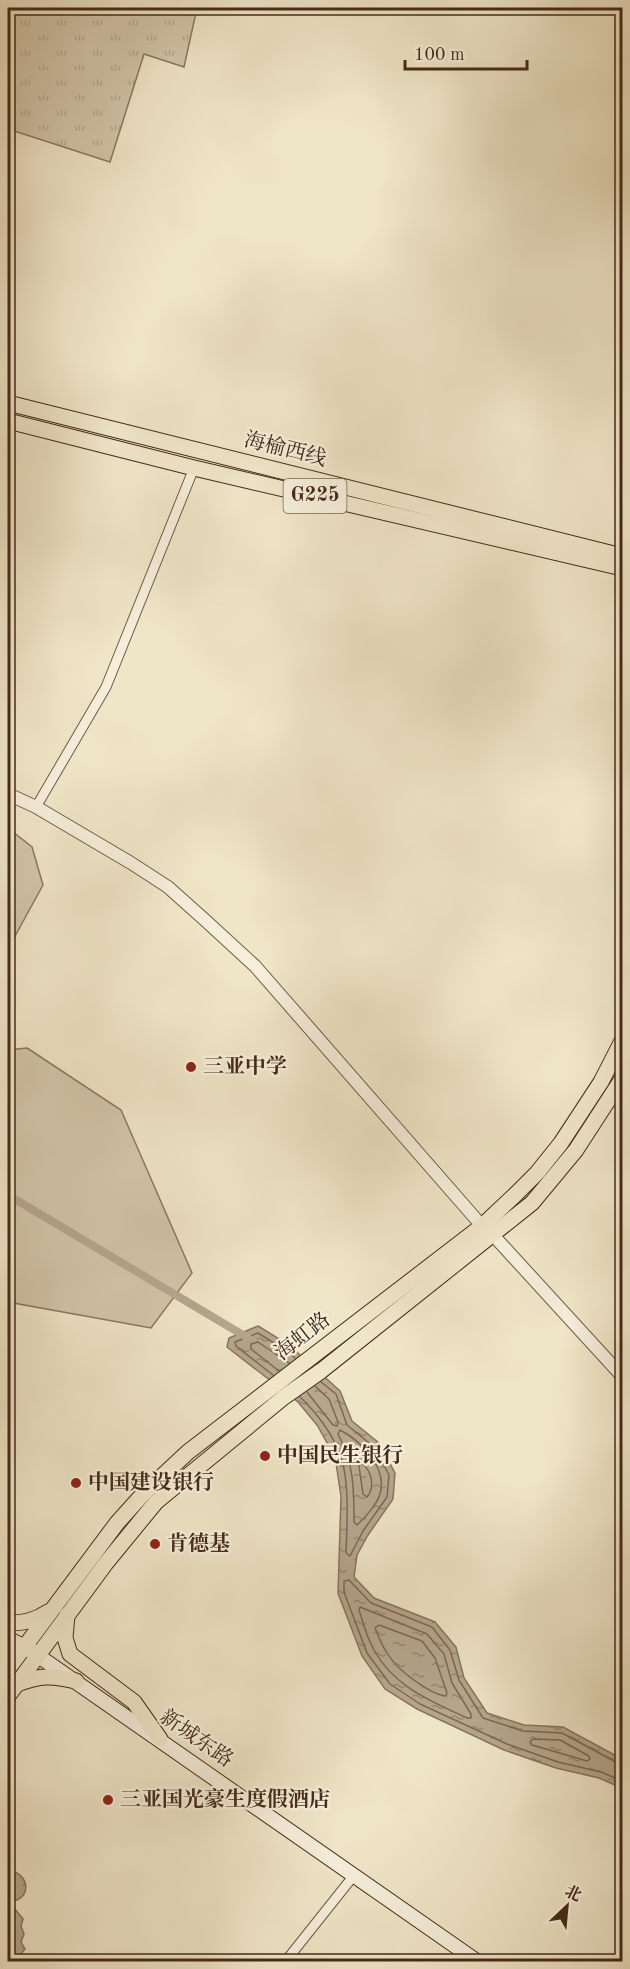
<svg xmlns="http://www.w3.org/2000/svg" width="630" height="1969" viewBox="0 0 630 1969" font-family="'Old Standard TT','Noto Serif SC',serif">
	<defs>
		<pattern id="grass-tufts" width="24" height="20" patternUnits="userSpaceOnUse" patternTransform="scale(1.5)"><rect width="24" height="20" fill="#d2c5a9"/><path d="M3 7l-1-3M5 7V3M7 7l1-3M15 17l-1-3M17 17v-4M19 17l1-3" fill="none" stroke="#b6a991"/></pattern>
		<pattern id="water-ripples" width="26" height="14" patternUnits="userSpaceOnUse" patternTransform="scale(1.5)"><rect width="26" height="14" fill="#b5a68c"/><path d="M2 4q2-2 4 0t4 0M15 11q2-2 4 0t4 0" fill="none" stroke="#958771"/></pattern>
	</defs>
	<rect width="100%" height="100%" fill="#efe5c7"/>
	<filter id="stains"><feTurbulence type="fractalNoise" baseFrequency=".00333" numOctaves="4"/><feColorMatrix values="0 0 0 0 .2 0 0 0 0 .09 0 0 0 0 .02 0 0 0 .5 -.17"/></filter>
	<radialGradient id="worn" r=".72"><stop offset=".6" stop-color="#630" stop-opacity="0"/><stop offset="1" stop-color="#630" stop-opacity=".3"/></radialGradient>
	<polygon fill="url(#grass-tufts)" stroke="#8c7860" stroke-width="1.5" points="8,8 197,8 184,67 144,54 110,162 8,129"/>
	<g fill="#d2c5a9" stroke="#8c7860" stroke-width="1.5">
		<polygon points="8,828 32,847 43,885 8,949"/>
		<polygon points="27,1048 121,1110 192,1273 151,1328 8,1302 8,1050"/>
	</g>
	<g fill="url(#water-ripples)" stroke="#88755e" stroke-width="1.5">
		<polygon points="258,1326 289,1345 340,1391 352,1421 379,1443 395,1473 393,1499 368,1535 357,1555 354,1577 374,1598 435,1622 456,1647 464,1678 487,1713 524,1725 563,1727 622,1759 622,1788 599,1778 556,1768 504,1750 417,1709 385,1689 362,1656 338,1593 341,1496 335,1457 317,1425 298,1402 227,1347 229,1338"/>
		<path d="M9,1870C33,1875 30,1903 8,1901V1871Z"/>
		<polygon points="14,1908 23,1919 21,1926 24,1934 21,1942 25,1949 15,1961 8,1961 8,1912"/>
	</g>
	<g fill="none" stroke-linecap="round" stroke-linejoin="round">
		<g stroke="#7d6852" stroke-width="1.5">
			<polyline points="279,1371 251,1349 251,1344 258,1342 289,1363"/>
			<polyline points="273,1375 236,1346 235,1342 258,1333 285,1350 295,1358"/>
			<polyline points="307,1392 333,1425 337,1426 338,1422 329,1399 315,1386"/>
			<path d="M300,1397C316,1412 333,1434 340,1455C350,1480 347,1526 346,1553L350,1556L363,1531L387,1497L389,1475L374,1447L347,1425L336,1394L321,1382"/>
			<path d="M340,1430C361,1441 388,1468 380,1494C377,1504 365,1518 357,1525L354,1522C354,1489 354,1464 338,1434Z"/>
			<path d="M362,1463C371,1471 376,1486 367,1497L363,1494L359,1466Z"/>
			<path d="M360,1607L427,1634L444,1654L452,1683L471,1714V1718H467C431,1701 394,1687 374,1650C367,1638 363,1623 359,1610Z"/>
			<path d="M379,1625L422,1641L435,1658L447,1693L446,1696C439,1696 431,1691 424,1687C398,1670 386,1658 375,1628Z"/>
			<polygon points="533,1739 560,1740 589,1756 590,1759 587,1761 532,1745 530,1742"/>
			<polyline points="622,1764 618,1763 562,1733 523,1731 483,1718 459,1680 450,1650 432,1627 371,1603 349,1580 344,1581 344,1592 367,1653 390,1684 420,1704 507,1744 558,1762 601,1772 622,1781"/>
		</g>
		<polyline stroke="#b5a68c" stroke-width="8" points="8,1195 248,1338"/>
		<g stroke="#705a44" stroke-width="11">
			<g id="minor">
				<polyline points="36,807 106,687 194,468"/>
				<polyline points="285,1962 355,1874"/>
			</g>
		</g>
		<g stroke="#705a44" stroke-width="14">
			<polyline id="tertiary" points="8,794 36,807 131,863 168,887 206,921 255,966 482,1226 493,1235 622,1376"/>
		</g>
		<g stroke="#452b18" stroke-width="16">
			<polyline id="secondary" points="37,1655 478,1962"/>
		</g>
		<g stroke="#452b18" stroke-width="17">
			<g id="primary">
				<polyline points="67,1615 65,1638 70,1654 134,1702 160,1739"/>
				<path d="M8,1623C23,1623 35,1621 48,1612"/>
				<polyline points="8,1639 32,1651"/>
				<polyline points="8,1669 117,1523 144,1493 188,1452 482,1226 516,1194 537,1173 561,1143 601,1082 622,1041"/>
				<path d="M15,1685C39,1675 51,1675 76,1681"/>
				<polyline points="8,1696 106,1563 156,1502 284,1397 321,1371 532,1203 576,1150 622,1079"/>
			</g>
		</g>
		<g stroke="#452b18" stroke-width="17">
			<g id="trunk">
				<polyline points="8,403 622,556"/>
				<polyline points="8,421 194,468 622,568"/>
			</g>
		</g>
		<use href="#minor" stroke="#f5eedb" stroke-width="9"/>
		<use href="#tertiary" stroke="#f5eedb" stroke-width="12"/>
		<use href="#secondary" stroke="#f5eedb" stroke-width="14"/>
		<use href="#primary" stroke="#efe5c7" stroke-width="15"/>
		<use href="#trunk" stroke="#efe5c7" stroke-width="15"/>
	</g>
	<g fill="#8f2418" stroke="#f5eedb" stroke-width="2">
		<circle cx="191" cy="1067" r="6"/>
		<circle cx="265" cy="1456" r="6"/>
		<circle cx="76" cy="1483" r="6"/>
		<circle cx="155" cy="1544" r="6"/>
		<circle cx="108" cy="1800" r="6"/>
	</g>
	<g text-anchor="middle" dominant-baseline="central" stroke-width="4.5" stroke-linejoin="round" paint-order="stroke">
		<rect fill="#f5eedb" stroke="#7a6652" stroke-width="1.5" x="283.5" y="479" width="63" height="34" rx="4.5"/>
		<g font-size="20" font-weight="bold" fill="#452b18">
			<text x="315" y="496">G225</text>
		</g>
		<g font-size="21" fill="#452b18" stroke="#f5eedb">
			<text transform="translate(285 450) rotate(14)">海榆西线</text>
			<text transform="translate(303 1337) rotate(-38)">海虹路</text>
			<text transform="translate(196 1739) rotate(35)">新城东路</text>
		</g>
		<g font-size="21" font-weight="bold" fill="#452b18" stroke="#f5eedb" text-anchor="start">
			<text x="203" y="1067">三亚中学</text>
			<text x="277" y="1456">中国民生银行</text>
			<text x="88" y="1483">中国建设银行</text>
			<text x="167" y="1544">肯德基</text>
			<text x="120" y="1800">三亚国光豪生度假酒店</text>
		</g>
	</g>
	<rect width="630" height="1969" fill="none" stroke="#efe5c7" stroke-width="30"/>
	<rect x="9" y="9" width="612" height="1951" fill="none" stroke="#452b18" stroke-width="3"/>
	<rect x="15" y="15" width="600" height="1939" fill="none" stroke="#452b18" stroke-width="1.5"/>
	<g transform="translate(567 1906) rotate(26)" stroke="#f5eedb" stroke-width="4.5" paint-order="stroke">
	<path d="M0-4.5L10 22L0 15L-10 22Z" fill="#452b18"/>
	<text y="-9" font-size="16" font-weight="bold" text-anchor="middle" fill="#452b18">北</text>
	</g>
	<path d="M405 60v9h122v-9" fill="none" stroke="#452b18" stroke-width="3"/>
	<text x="414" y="60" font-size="18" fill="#452b18" stroke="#f5eedb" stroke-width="4.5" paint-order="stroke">100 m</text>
	<rect width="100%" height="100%" filter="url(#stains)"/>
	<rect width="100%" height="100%" fill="url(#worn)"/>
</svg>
